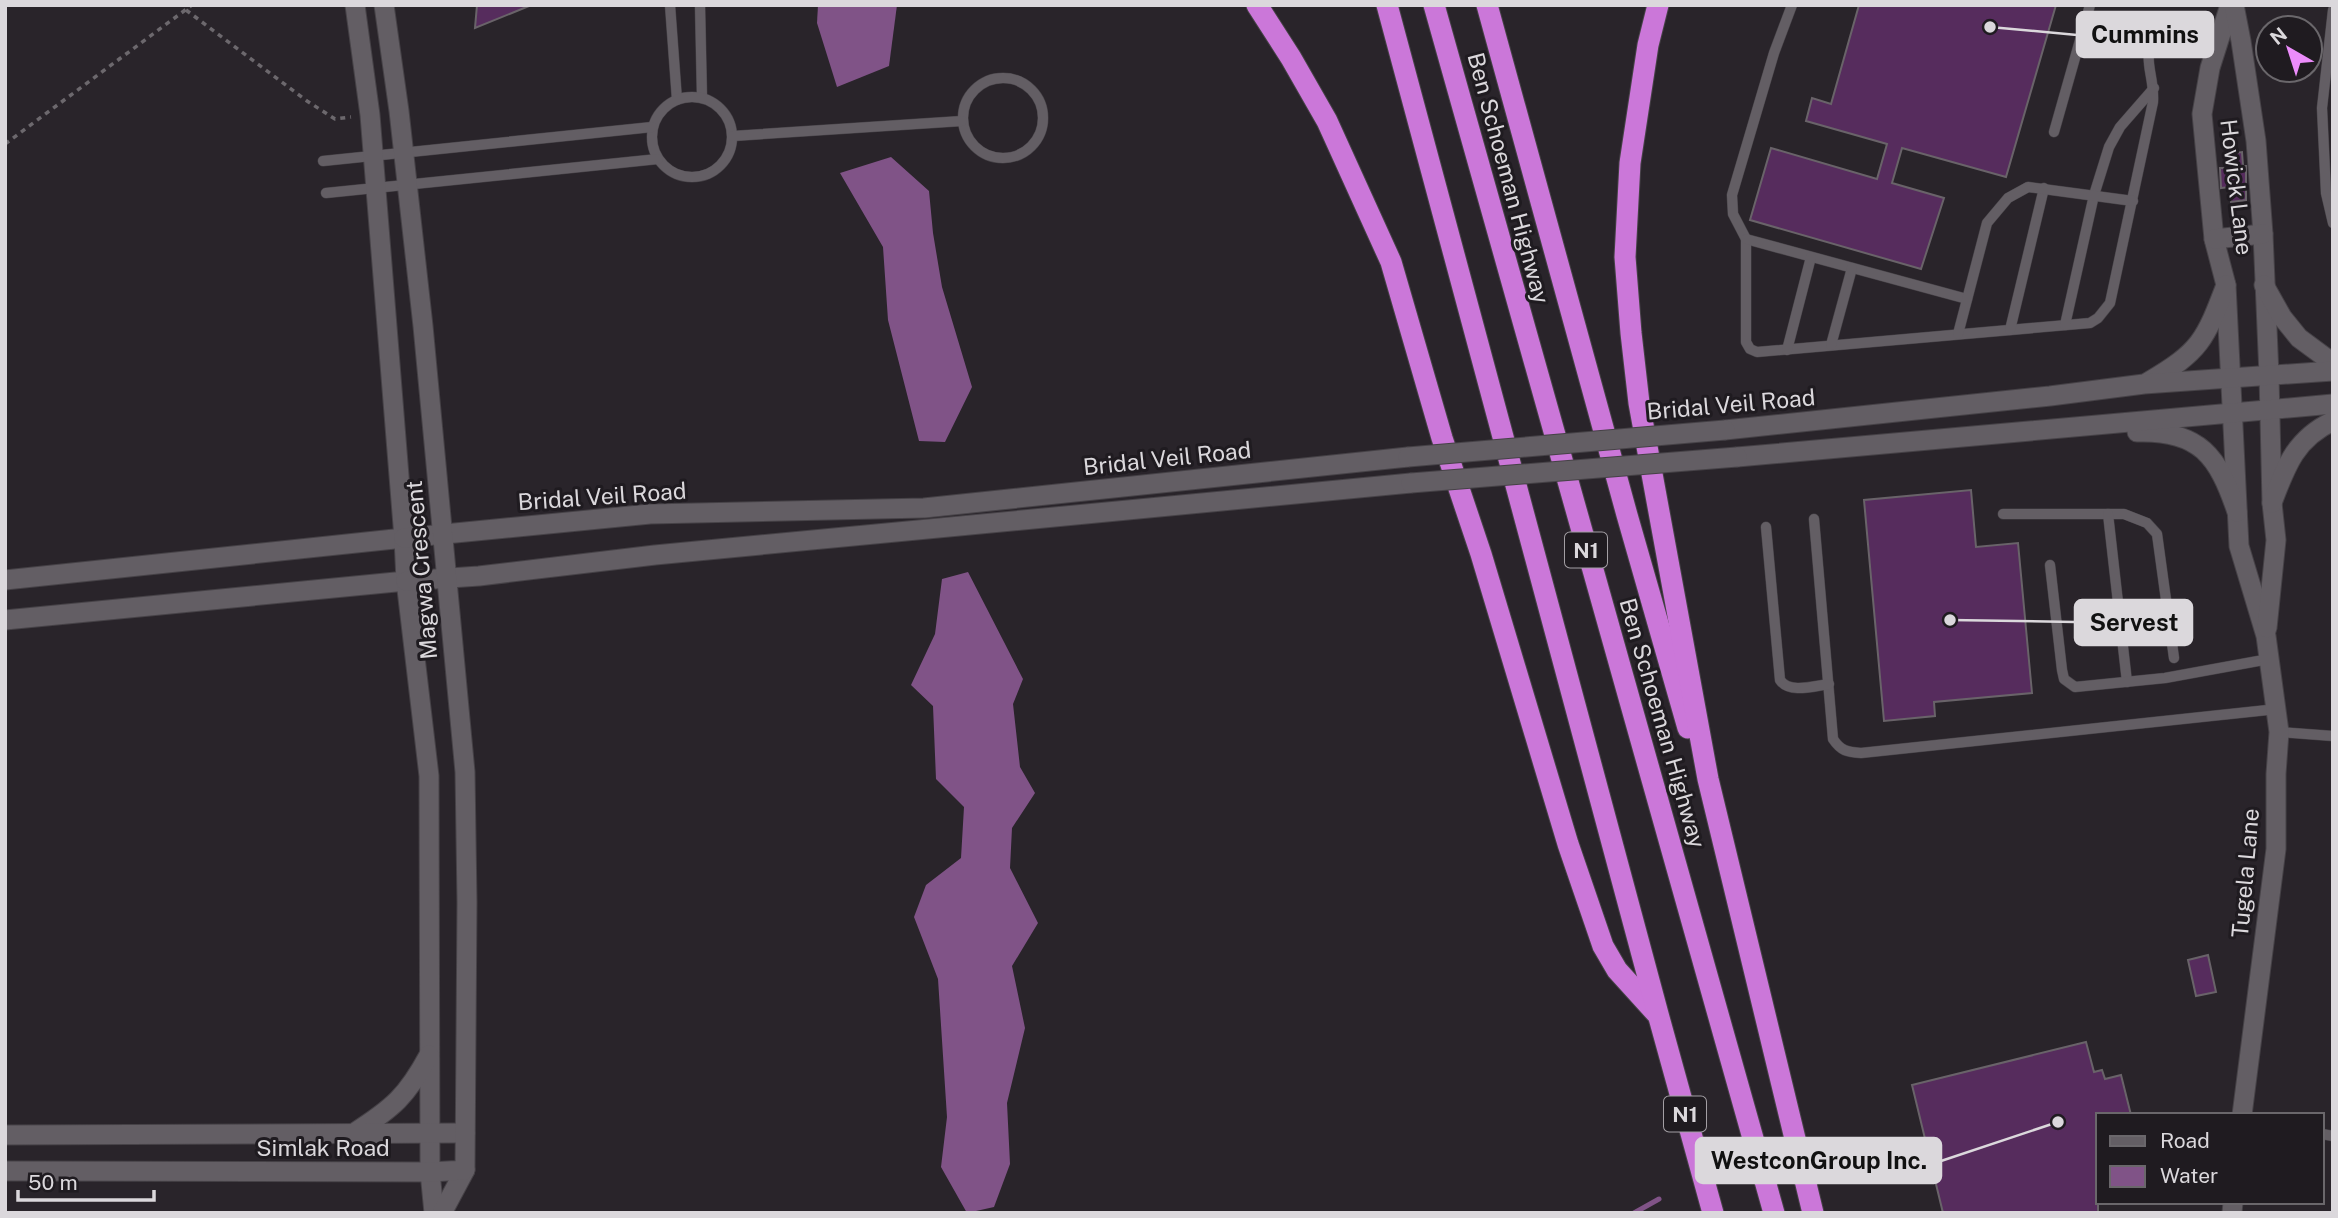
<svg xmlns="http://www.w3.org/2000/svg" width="2338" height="1218" viewBox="0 0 2338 1218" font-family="'Public Sans',sans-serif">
	<rect width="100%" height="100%" fill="#29242a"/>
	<g fill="#805387">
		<polygon points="818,5 897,5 889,66 837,87 817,23"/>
		<polygon points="891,157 929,191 933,233 942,287 972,387 945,442 919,441 888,320 883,247 840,173"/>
		<polygon points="968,572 1023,679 1013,704 1020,767 1035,793 1012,828 1010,868 1038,923 1012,966 1025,1028 1007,1103 1010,1164 994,1207 967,1213 941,1167 947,1117 938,979 914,917 926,885 961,858 964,807 936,779 933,706 911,685 935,634 942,579"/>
	</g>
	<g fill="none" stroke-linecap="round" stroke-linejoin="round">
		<g stroke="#805387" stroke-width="5">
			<polyline points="1828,1146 1847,1143"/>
			<polyline points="1634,1213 1659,1199"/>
		</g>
	</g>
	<g fill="#562c5d" stroke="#696369" stroke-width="2">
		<polygon points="477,5 529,5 529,6 475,28"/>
		<polygon points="1859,5 2056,5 2006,177 1902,148 1892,183 1944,198 1921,269 1750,220 1771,148 1877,179 1887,144 1806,121 1812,98 1831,104"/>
		<polygon points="2242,152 2243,166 2246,166 2246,200 2231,202 2229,187 2221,188 2220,168 2227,168 2226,154"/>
		<polygon points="1971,490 1976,547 2018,543 2032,693 1934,702 1935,716 1884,721 1864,500"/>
		<polygon points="2208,955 2216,992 2196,996 2188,960"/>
		<polygon points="2086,1042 2094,1072 2102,1070 2105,1079 2121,1075 2131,1115 2098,1115 2098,1213 1943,1213 1912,1085"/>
	</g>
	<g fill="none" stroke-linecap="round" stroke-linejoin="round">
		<g stroke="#464247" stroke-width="11">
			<g id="service">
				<polyline points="670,5 677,100"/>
				<polyline points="700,5 702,98"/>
				<path d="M1792,5L1774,53L1732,195L1733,214L1746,239V342L1750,349L1757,352L2090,323L2098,318L2110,303L2153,102C2155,69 2136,55 2164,26C2186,22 2203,28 2224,36"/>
				<polyline points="2333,10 2322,108 2326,193 2333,223"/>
				<circle cx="1003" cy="118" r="40"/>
				<circle cx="692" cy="137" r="40"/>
				<polyline points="2054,132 2090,5"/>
				<polyline points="733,136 962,121"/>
				<polyline points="323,161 652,127"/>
				<polyline points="326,193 658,159"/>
				<polyline points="1746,239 1967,299"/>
				<polyline points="2065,325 2094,195 2109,147 2120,127 2154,88"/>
				<polyline points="2010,330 2044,188"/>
				<polyline points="1958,334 1987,223 2008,198 2028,187 2133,201"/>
				<polyline points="1831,345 1852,268"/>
				<polyline points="1787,350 1811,257"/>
				<polyline points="2003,514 2124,514 2147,523 2157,534 2174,658"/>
				<polyline points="2108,514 2127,682"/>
				<path d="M1814,519L1833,739C1841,751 1847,752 1861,753L2277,709"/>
				<path d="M1766,527L1780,680C1789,694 1814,686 1829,684"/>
				<polyline points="2050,565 2062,670 2064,679 2075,687 2165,678 2269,659"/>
				<polyline points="2279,732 2333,736"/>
				<polyline points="2322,1134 2333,1136"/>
			</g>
		</g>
		<g stroke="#464247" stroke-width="21">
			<g id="minor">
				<polyline points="2230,5 2210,68 2202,114 2214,239 2226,285 2239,546 2266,636 2279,732 2276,774 2276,849 2242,1115"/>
				<polyline points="2234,5 2241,41 2256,141 2263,234 2269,375 2272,503 2276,540 2267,628"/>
				<polyline points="2214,239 2263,234"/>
				<polyline points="5,580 404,538"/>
				<polyline points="5,620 406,581"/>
				<polyline points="430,1172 434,1213"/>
				<polyline points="442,1213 465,1170"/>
				<polyline points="2232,1213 2233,1202"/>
			</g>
		</g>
		<g stroke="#464247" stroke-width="21">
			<g id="tertiary">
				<polyline points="355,5 370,115 404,538 406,581 429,776 430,1172"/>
				<polyline points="2264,285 2282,317 2299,338 2333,363"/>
				<path d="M2148,382C2201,351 2205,340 2226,285"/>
				<polyline points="1725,430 2050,396 2144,384 2333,371"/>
				<path d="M2137,432C2200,430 2218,456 2237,512"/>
				<polyline points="1737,457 2333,404"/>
				<path d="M2272,503C2286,466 2295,439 2333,421"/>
				<polyline points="404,538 650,514 924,508 1408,457"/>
				<polyline points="406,581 479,576 655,555 1411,483"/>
				<path d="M354,1133C393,1108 407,1096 429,1055"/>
				<polyline points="5,1135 465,1133"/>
				<polyline points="5,1171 430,1172 465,1170 467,902 465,772 423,326 399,111 384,5"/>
			</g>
		</g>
		<g stroke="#464247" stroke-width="23">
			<g id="motorway">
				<polyline points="1257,5 1291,58 1327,121 1391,262 1442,438 1481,554 1568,844 1603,946 1617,970 1656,1013"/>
				<polyline points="1387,5 1658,1014 1713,1213"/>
				<polyline points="1434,5 1774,1213"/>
				<polyline points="1487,5 1627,515 1688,728"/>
				<polyline points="1658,5 1648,45 1630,163 1625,257 1631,333 1639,403 1708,779 1813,1213"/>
			</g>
		</g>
		<g stroke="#6c686d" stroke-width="3.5" stroke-dasharray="5 5" stroke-linecap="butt">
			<polyline points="186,10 307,101 335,119 351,117"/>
			<polyline points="5,144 192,5"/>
		</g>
		<use href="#service" stroke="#635e64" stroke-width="10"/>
		<use href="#minor" stroke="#635e64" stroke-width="19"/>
		<use href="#tertiary" stroke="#635e64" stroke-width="19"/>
		<use href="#motorway" stroke="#cb77d9" stroke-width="21"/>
		<g stroke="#464247" stroke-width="21" stroke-linecap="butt">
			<g id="tertiary-bridge">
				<polyline points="1408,457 1725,430"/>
				<polyline points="1411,483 1737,457"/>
			</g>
		</g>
		<use href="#tertiary-bridge" stroke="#635e64" stroke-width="19"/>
	</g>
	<g text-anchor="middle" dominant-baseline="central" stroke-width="6" stroke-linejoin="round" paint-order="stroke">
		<g fill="#1f1b20" stroke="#a39fa4" stroke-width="2">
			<rect x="1565" y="532.5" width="42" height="35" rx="5"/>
			<rect x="1664" y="1096.5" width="42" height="35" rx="5"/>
		</g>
		<g font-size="21" font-weight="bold" fill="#dbd8dc">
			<text x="1586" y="550">N1</text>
			<text x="1685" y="1114">N1</text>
		</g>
		<g font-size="23" fill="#dbd8dc" stroke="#1f1b20">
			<text transform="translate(1509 178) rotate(75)">Ben Schoeman Highway</text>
			<text transform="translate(2237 187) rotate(83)">Howick Lane</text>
			<text transform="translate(1731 404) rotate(-5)">Bridal Veil Road</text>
			<text transform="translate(1167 458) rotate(-6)">Bridal Veil Road</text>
			<text transform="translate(602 496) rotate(-4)">Bridal Veil Road</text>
			<text transform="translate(421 570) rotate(-95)">Magwa Crescent</text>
			<text transform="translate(1663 723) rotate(74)">Ben Schoeman Highway</text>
			<text transform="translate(2245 873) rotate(-85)">Tugela Lane</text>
			<text x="323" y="1147">Simlak Road</text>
		</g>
	</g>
	<path fill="none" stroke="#dbd8dc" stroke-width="2.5" d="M1990 27L2077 35M1950 620L2075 622M2058 1122L1941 1161"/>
	<g fill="#dbd8dc" stroke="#1f1b20" stroke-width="2.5">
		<circle cx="1990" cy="27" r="7"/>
		<circle cx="1950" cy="620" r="7"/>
		<circle cx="2058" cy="1122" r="7"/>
	</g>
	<g fill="#dbd8dc" stroke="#dbd8dc" stroke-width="2.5">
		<rect x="2077" y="12" width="136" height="45" rx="7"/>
		<rect x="2075" y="600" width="117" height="45" rx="7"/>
		<rect x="1696" y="1138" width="245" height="45" rx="7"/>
	</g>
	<g font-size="24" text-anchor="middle" font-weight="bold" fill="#111">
		<text x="2145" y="43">Cummins</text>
		<text x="2134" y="631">Servest</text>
		<text x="1819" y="1169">WestconGroup Inc.</text>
	</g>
	<rect width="2338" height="1218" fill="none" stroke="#dbd8dc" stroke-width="14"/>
	<rect x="2096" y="1113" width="228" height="91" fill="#1f1b20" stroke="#6a676b" stroke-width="2"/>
	<rect x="2110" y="1136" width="35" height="10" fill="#635e64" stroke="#6a676b" stroke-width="2"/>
	<text x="2160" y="1148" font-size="21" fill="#dbd8dc">Road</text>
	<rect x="2110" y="1166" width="35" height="21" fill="#805387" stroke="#6a676b" stroke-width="2"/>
	<text x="2160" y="1183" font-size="21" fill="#dbd8dc">Water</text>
	<g transform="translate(2289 49) rotate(321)"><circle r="33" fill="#1f1b20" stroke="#6a676b" stroke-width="2"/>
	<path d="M0-5L12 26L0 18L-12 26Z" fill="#ec8cfb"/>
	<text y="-10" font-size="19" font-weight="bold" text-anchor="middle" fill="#dbd8dc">N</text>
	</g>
	<path d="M18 1190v10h136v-10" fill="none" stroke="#dbd8dc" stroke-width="3.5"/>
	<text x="28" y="1190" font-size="21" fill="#dbd8dc" stroke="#1f1b20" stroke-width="5" paint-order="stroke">50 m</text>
</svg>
